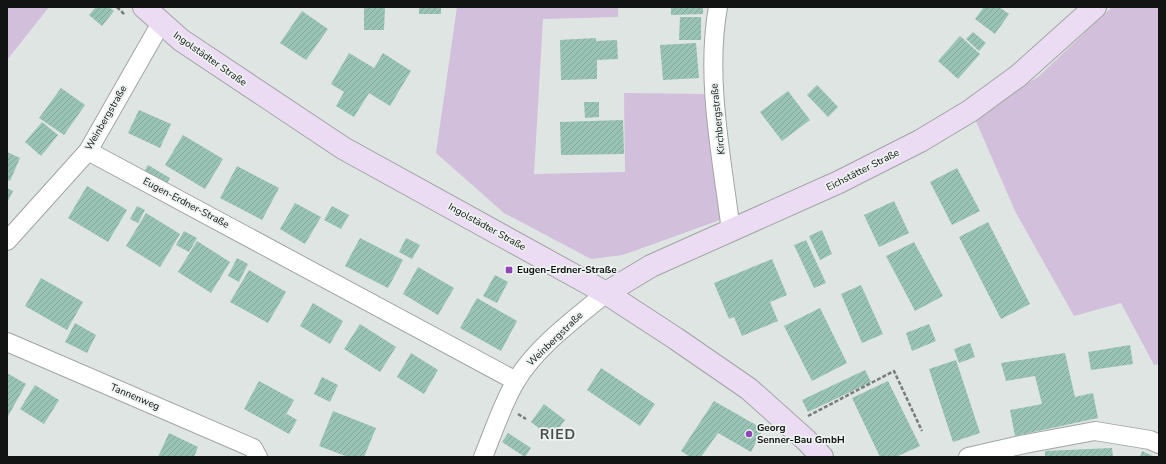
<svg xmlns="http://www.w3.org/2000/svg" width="1166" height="464" viewBox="0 0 1166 464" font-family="'Nunito Sans',sans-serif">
	<defs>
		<pattern id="building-hatch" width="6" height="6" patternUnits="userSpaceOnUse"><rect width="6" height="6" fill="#99c3b4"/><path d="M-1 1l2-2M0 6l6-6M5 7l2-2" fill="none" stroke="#83a79a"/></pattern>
	</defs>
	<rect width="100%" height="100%" fill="#dfe5e3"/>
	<g fill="#d2bfdc">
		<polygon points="7,7 49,7 7,60"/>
		<polygon points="457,7 618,7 618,17 543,19 534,174 625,172 624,93 710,94 720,220 623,255 591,259 504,213 436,153"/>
		<polygon points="1112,7 1159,7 1159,364 1154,365 1121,303 1074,316 1016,213 975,119 1039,76"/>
	</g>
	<g fill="url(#building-hatch)">
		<polygon points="96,7 109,7 114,11 102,26 89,15"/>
		<polygon points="364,7 385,7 384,30 364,30"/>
		<rect x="419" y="7" width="22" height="7"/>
		<polygon points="671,7 703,7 703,14 671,15"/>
		<polygon points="984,7 999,7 1009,14 995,34 975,19"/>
		<polygon points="302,11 328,29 306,60 280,43"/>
		<polygon points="680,17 701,17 701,40 679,40"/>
		<polygon points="973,32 986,43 979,51 966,39"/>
		<polygon points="960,36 980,54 958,79 938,61"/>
		<polygon points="596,38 596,41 617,40 618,59 597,60 597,79 561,80 560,40"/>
		<polygon points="696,43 699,78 663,80 660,45"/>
		<polygon points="349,53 374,68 383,53 411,71 390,106 369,93 354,117 336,106 344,92 331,84"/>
		<polygon points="817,85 838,107 828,117 807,95"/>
		<polygon points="61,88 85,105 64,135 39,118"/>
		<polygon points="788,91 810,120 782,141 760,112"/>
		<polygon points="584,102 599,102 599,117 585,118"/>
		<polygon points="139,110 171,124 160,148 128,133"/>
		<polygon points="623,120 624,154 561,155 560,122"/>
		<polygon points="42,122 58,135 41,156 25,142"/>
		<polygon points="183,135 223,159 205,189 165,165"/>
		<polygon points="7,152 20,158 10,181 7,180"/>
		<polygon points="148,165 170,178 164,189 142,175"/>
		<polygon points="237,166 279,188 262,220 220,198"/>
		<polygon points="957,168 980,211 952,225 930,182"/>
		<polygon points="87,186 127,210 108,242 68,218"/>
		<polygon points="7,188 13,191 7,203"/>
		<polygon points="894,201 909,233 879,247 864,215"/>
		<polygon points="295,203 321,217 305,244 280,229"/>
		<polygon points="137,206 145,210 138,223 130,219"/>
		<polygon points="332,206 349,215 341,229 324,220"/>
		<polygon points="146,213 180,234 160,267 126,246"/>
		<polygon points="988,222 1030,304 1001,319 959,237"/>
		<polygon points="822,230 832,254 820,260 809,236"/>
		<polygon points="184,231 197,238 189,252 176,245"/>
		<polygon points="360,238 403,260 388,288 345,266"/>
		<polygon points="406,238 420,245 412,259 399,252"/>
		<polygon points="806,240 826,283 814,288 794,245"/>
		<polygon points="197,241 230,262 211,293 178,272"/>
		<polygon points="914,242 943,296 915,311 886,256"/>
		<polygon points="237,258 248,264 239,282 228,276"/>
		<polygon points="772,259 787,295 770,302 778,321 742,336 734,317 729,319 714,283"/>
		<polygon points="418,267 454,288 438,315 403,294"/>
		<polygon points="249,270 286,292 268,323 230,302"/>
		<polygon points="495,275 508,282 497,303 483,296"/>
		<polygon points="41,278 83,302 67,330 25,306"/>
		<polygon points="861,285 883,334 862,343 841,294"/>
		<polygon points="477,298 517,321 501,351 460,328"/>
		<polygon points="313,303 343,321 330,344 300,326"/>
		<polygon points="820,308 847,363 812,381 784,326"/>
		<polygon points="75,323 96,335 87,353 65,342"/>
		<polygon points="360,324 396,347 380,372 344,349"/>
		<polygon points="929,324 936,341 912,351 906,333"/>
		<polygon points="970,343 975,357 959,363 954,349"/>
		<polygon points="1130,345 1133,364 1091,370 1088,352"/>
		<polygon points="411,353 438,370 424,394 397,377"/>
		<polygon points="1065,353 1075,397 1093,393 1098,418 1015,436 1010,410 1042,404 1035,376 1006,381 1001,363"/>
		<polygon points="956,360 980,433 953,442 929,369"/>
		<polygon points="601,368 655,404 640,426 587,390"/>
		<polygon points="865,370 871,382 808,412 802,400"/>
		<polygon points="7,373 26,384 7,418"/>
		<polygon points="322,377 338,385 330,402 314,394"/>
		<polygon points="259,381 294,400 282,422 287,414 297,420 289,434 244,409"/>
		<polygon points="888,381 920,446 896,457 880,457 852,398"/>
		<polygon points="35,385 59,400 44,424 20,409"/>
		<polygon points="714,401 763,429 751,452 718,433 701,457 690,457 681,451"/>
		<polygon points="544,404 565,420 552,438 531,422"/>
		<polygon points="333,411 376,428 364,457 348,457 319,446"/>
		<polygon points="169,433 198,447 194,457 158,457"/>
		<polygon points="508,433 531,448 525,457 502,442"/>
		<polygon points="1112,448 1113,457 1045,457 1045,451"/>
		<polygon points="1142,451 1155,457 1140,457"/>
	</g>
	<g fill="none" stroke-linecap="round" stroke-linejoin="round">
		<g stroke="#a0a5a3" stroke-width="20">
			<g id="street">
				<path d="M718,7C705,78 722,159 731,231"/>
				<polyline points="88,151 516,381"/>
				<polyline points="7,241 88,151 161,23"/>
				<polyline points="7,342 253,448 258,457"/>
				<path d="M483,457C493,433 503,402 516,381C537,346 576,318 606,293"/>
				<polyline points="968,457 1025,444 1095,431 1150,440 1159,444"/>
			</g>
		</g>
		<g stroke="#a0a5a3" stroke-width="24">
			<g id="secondary">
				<polyline points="144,7 181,40 343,148 606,293 675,338 749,389 806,440 822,457"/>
				<polyline points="606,293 651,266 839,182 920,141 970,111 1018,76 1095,7"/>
			</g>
		</g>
		<g stroke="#787c7b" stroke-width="2.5" stroke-dasharray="4 2" stroke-linecap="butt">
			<polyline points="117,7 125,15"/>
			<polyline points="518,414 526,419"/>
			<polyline points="808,416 894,371 922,431"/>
		</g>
		<use href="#street" stroke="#fff" stroke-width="18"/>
		<use href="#secondary" stroke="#ebdcf3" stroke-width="22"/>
	</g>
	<g fill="#9244b4" stroke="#ecf2f0" stroke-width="1.5">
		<rect x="505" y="266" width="8" height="8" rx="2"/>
		<circle cx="749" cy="434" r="4"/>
	</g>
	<g text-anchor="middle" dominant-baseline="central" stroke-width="3.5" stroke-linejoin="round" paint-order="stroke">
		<g font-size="10" fill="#121313" stroke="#ecf2f0">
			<text transform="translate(210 59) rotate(35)">Ingolstädter Straße</text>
			<text transform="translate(106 118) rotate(-60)">Weinbergstraße</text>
			<text transform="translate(718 119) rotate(-96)">Kirchbergstraße</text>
			<text transform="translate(863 170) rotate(-27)">Eichstätter Straße</text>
			<text transform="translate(186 203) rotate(28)">Eugen-Erdner-Straße</text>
			<text transform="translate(487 227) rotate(29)">Ingolstädter Straße</text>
			<text transform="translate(555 339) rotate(-44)">Weinbergstraße</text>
			<text transform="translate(135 397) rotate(23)">Tannenweg</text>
		</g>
		<g font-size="10" font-weight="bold" fill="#121313" stroke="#ecf2f0" text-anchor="start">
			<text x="517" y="270">Eugen-Erdner-Straße</text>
			<text x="757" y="428">Georg<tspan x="757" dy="12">Senner-Bau GmbH</tspan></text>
		</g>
		<g font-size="14" font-weight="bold" letter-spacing="1" fill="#474b4a" stroke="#ecf2f0">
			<text x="558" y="434">RIED</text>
		</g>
	</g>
	<rect width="1166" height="464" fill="none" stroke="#121313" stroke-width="16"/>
</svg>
